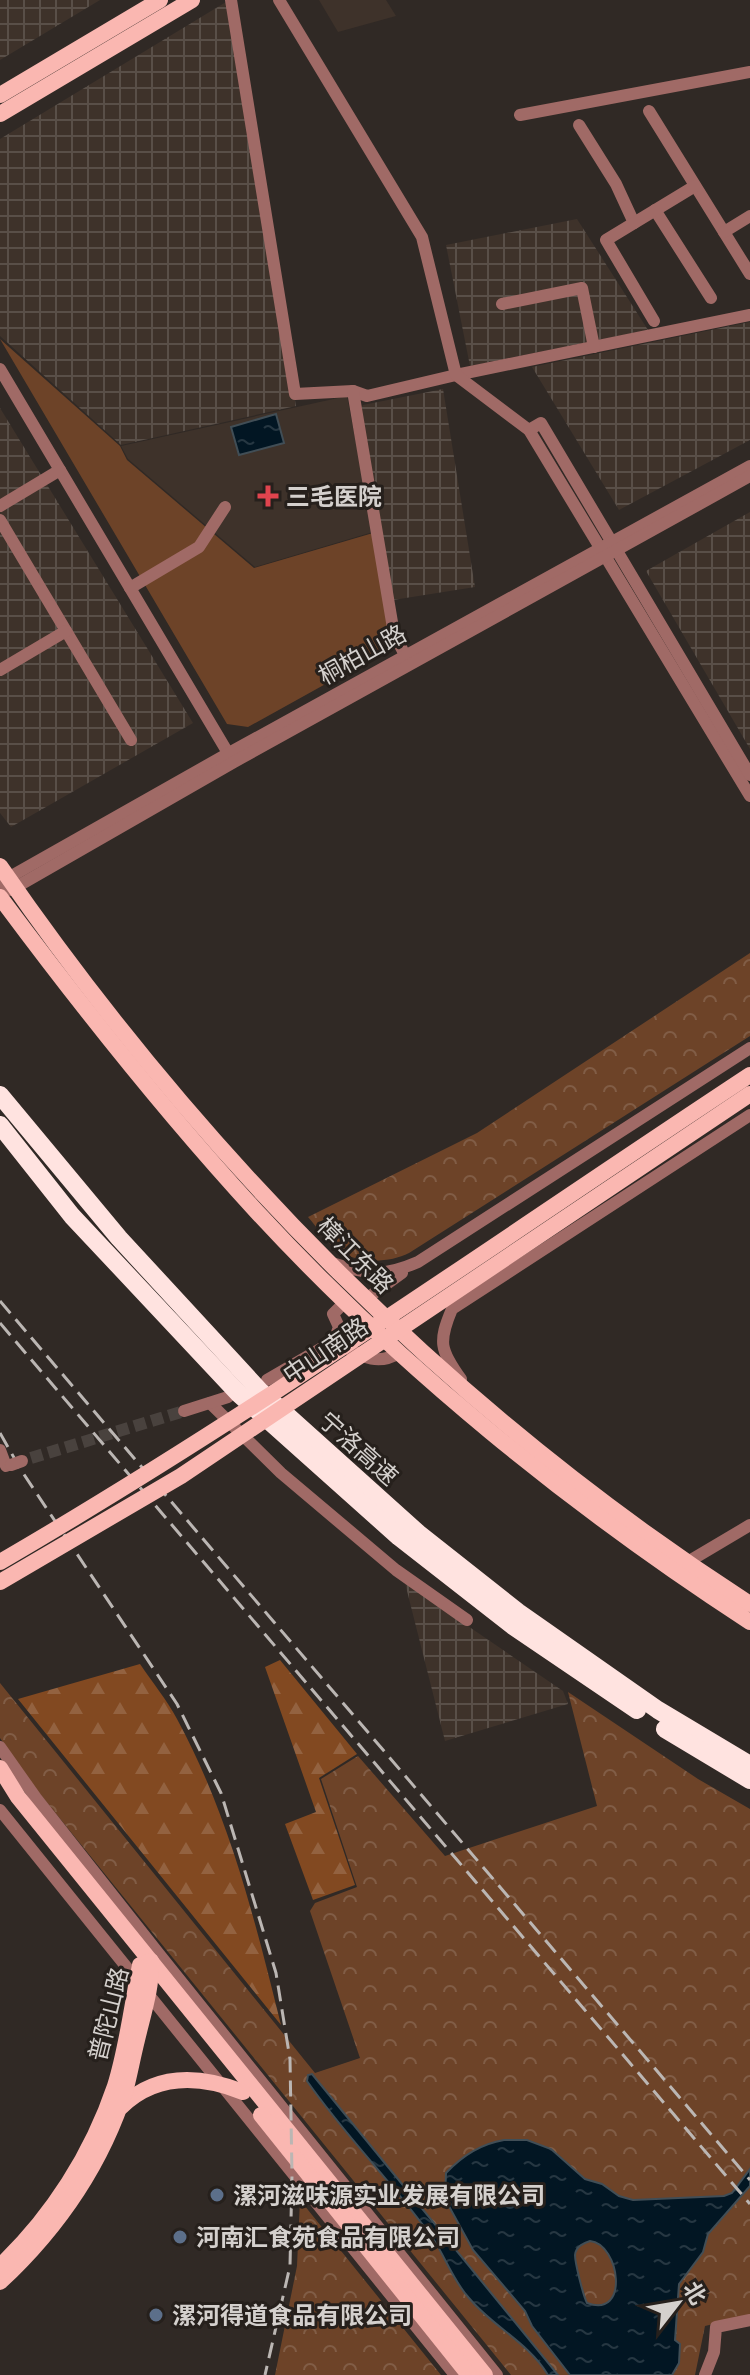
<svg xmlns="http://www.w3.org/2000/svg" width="750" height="2375" viewBox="0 0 750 2375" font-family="'Titillium Web','Noto Sans SC',sans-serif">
	<defs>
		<pattern id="industrial-grid" width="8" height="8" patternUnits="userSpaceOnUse" patternTransform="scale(2)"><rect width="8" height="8" fill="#3e322a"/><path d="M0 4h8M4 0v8" fill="none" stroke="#594f48"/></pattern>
		<pattern id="forest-firs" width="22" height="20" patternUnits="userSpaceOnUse" patternTransform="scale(2)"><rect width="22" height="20" fill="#824921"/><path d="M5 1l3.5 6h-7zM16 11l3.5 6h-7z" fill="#936240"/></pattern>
		<pattern id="park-crowns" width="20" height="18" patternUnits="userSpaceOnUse" patternTransform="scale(2)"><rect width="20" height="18" fill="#6d4328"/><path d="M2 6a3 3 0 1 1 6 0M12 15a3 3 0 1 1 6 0" fill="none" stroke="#815d46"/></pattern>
		<pattern id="water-ripples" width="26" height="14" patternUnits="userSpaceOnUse" patternTransform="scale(2)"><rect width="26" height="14" fill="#021623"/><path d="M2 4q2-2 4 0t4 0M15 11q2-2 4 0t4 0" fill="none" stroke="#263742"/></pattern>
	</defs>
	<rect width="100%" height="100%" fill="#302925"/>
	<g fill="#3e322a">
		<polygon points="319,0 386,0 396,16 338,32"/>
		<polygon points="347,396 373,532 255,567 128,459 121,446"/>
	</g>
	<g fill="url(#industrial-grid)">
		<polygon points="0,0 100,0 0,60"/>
		<polygon points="226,2 296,406 121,445 0,336 0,139"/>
		<polygon points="577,219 648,330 470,366 446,245"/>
		<polygon points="750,322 750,440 619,510 532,367"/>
		<polygon points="443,389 475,587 393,600 359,412 363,405"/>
		<polygon points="0,408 193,723 11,827 0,813"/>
		<polygon points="750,512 750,749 646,571"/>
		<polygon points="405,1583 563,1691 568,1704 445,1741"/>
	</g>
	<polygon fill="#6d4328" points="0,339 120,446 127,460 254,568 373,533 394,646 248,727 227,724"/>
	<g fill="url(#forest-firs)">
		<polygon points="280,1660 357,1754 319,1778 355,1885 313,1900 285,1824 316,1812 265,1667"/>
		<path d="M140,1664C152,1682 167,1700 177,1719C229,1815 255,1920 281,2025L18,1699Z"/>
	</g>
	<g fill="url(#park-crowns)">
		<path d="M750,953V1036L409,1253C389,1263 359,1264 339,1251C327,1244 317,1227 308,1217L477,1133Z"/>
		<polygon points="0,1683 315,2073 360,2058 310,1911 315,1903 357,1887 321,1779 358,1756 445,1856 597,1806 568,1692 698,1779 750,1809 750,2315 705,2326 695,2375 511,2375 36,1789 0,1738"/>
		<polygon points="300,2200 441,2375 275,2375 297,2266"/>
	</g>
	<g fill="url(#water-ripples)" stroke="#414e56" stroke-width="2" fill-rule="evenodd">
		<polygon points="276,414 284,443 239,455 231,427"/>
		<path d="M312,2074L532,2343L558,2375H548C528,2342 493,2327 469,2298C454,2282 446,2259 434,2240C395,2185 346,2137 307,2081L308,2075Z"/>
		<path d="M504,2140H527L551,2149L585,2179L602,2184L619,2196L633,2200L724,2196L732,2193L750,2169V2186L708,2234L703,2252L679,2284L675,2340L680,2344L679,2363L672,2375H570L532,2326L525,2311L473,2250L445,2199L446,2173C462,2156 480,2144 504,2140ZM590,2241C620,2244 630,2319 587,2303C583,2295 575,2263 575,2255C576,2246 584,2243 590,2241Z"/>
	</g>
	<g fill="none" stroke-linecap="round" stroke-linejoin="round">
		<polyline stroke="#49423e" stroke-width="12" stroke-dasharray="12 6" stroke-linecap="butt" points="31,1458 184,1411"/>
		<g stroke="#a06a66" stroke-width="12">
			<polyline points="231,0 295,394 353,391 367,396 456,375 750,315"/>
			<polyline points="279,0 422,237 456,375 529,430 750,796"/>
			<polyline points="649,111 750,274"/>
			<polyline points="520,115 750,72"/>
			<polyline points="579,125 616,184 634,223"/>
			<polyline points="655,210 711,298"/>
			<polyline points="724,232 750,216"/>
			<polyline points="502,304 582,288 594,347"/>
			<polyline points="654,321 606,240 695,186"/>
			<polyline points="0,369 231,758"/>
			<polyline points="353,391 394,634 405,655"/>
			<polyline points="529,430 541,423 750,775"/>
			<polyline points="0,506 60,470"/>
			<polyline points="0,520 131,740"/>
			<polyline points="130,588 199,547 225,507"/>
			<polyline points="0,670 66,631"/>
			<polyline points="0,889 8,878 229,753 750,466"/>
			<polyline points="11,890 234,762 750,476"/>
			<path d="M332,1263C369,1274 381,1278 418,1262L750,1048"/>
			<polyline points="366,1299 402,1273"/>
			<path d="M346,1301L333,1314L339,1327L334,1341C358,1353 374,1368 399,1353"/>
			<path d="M461,1379C440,1350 438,1342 452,1309L750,1115"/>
			<polyline points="267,1380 334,1341"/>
			<polyline points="210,1403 281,1473 396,1570 467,1620"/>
			<polyline points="184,1411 228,1397"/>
			<polyline points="0,1450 6,1466"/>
			<polyline points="686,1563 750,1525"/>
			<polyline points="0,1747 36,1798 159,1954 497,2375"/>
			<polyline points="0,1810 455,2375"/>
			<polyline points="705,2375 714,2352 716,2327 750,2320"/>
		</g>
		<g stroke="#fab7b1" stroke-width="16">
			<polyline points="0,95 160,0"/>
			<polyline points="0,114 192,0"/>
			<path d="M0,866C200,1156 453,1413 750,1604"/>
			<path d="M0,897C81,1006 165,1112 257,1212C400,1367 573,1507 750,1622"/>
			<polyline points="0,1768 18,1797 485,2375"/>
			<path d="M121,2107C156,2073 200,2075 243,2092"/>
			<polyline points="261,2115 469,2375"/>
			<path d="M0,2266C52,2217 92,2154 115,2086C127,2048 132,2005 140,1965L151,1961C152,1988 143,2014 137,2040C133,2056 130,2072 126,2088C102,2164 58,2228 0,2282"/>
		</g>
		<g stroke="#ffe3e0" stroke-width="18">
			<polyline points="0,1095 119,1238 261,1392 418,1533 518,1612 658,1710 750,1765"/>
			<polyline points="0,1125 72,1216 239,1394 399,1537 513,1626 637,1710"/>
			<polyline points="665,1729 750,1780"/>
		</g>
		<g stroke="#bbb6b3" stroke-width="3" stroke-dasharray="16 8" stroke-linecap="butt">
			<polyline points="0,1301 750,2180"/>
			<polyline points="0,1323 750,2204"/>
			<polyline points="0,1433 21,1470 177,1704 221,1793 276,1973 290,2059 292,2175 290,2266 265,2375"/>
		</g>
		<polyline stroke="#a06a66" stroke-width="12" points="11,1465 22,1461"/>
		<g stroke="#fab7b1" stroke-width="16">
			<path d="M0,1562C258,1412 501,1239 750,1075"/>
			<polyline points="0,1582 181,1476 750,1094"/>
		</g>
	</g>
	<path fill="#e0444e" stroke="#26201c" stroke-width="3" d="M264 484h8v8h8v8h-8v8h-8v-8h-8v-8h8z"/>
	<g fill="#5c6f8a" stroke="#26201c" stroke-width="3">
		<circle cx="217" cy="2195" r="8"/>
		<circle cx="180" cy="2237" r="8"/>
		<circle cx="156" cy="2315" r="8"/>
	</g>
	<g text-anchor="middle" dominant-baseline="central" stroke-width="6" stroke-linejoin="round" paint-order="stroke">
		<g font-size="24" font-weight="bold" fill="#d4d0cd" stroke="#26201c" text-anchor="start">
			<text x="286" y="496">三毛医院</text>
			<text x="233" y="2195">漯河滋味源实业发展有限公司</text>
			<text x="196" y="2237">河南汇食苑食品有限公司</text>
			<text x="172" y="2315">漯河得道食品有限公司</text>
		</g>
		<g font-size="24" fill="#d4d0cd" stroke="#26201c">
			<text transform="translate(362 654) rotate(-29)">桐柏山路</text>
			<text transform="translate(356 1255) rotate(45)">樟江东路</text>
			<text transform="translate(325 1350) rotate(-34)">中山南路</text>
			<text transform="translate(359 1448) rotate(42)">宁洛高速</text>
			<text transform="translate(108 2014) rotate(-76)">普陀山路</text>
		</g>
	</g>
	<g transform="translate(678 2303) rotate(59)" stroke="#26201c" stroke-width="6" paint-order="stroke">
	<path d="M0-6L14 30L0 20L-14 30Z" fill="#d4d0cd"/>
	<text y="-12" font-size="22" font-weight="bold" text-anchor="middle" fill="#d4d0cd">北</text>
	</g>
</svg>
